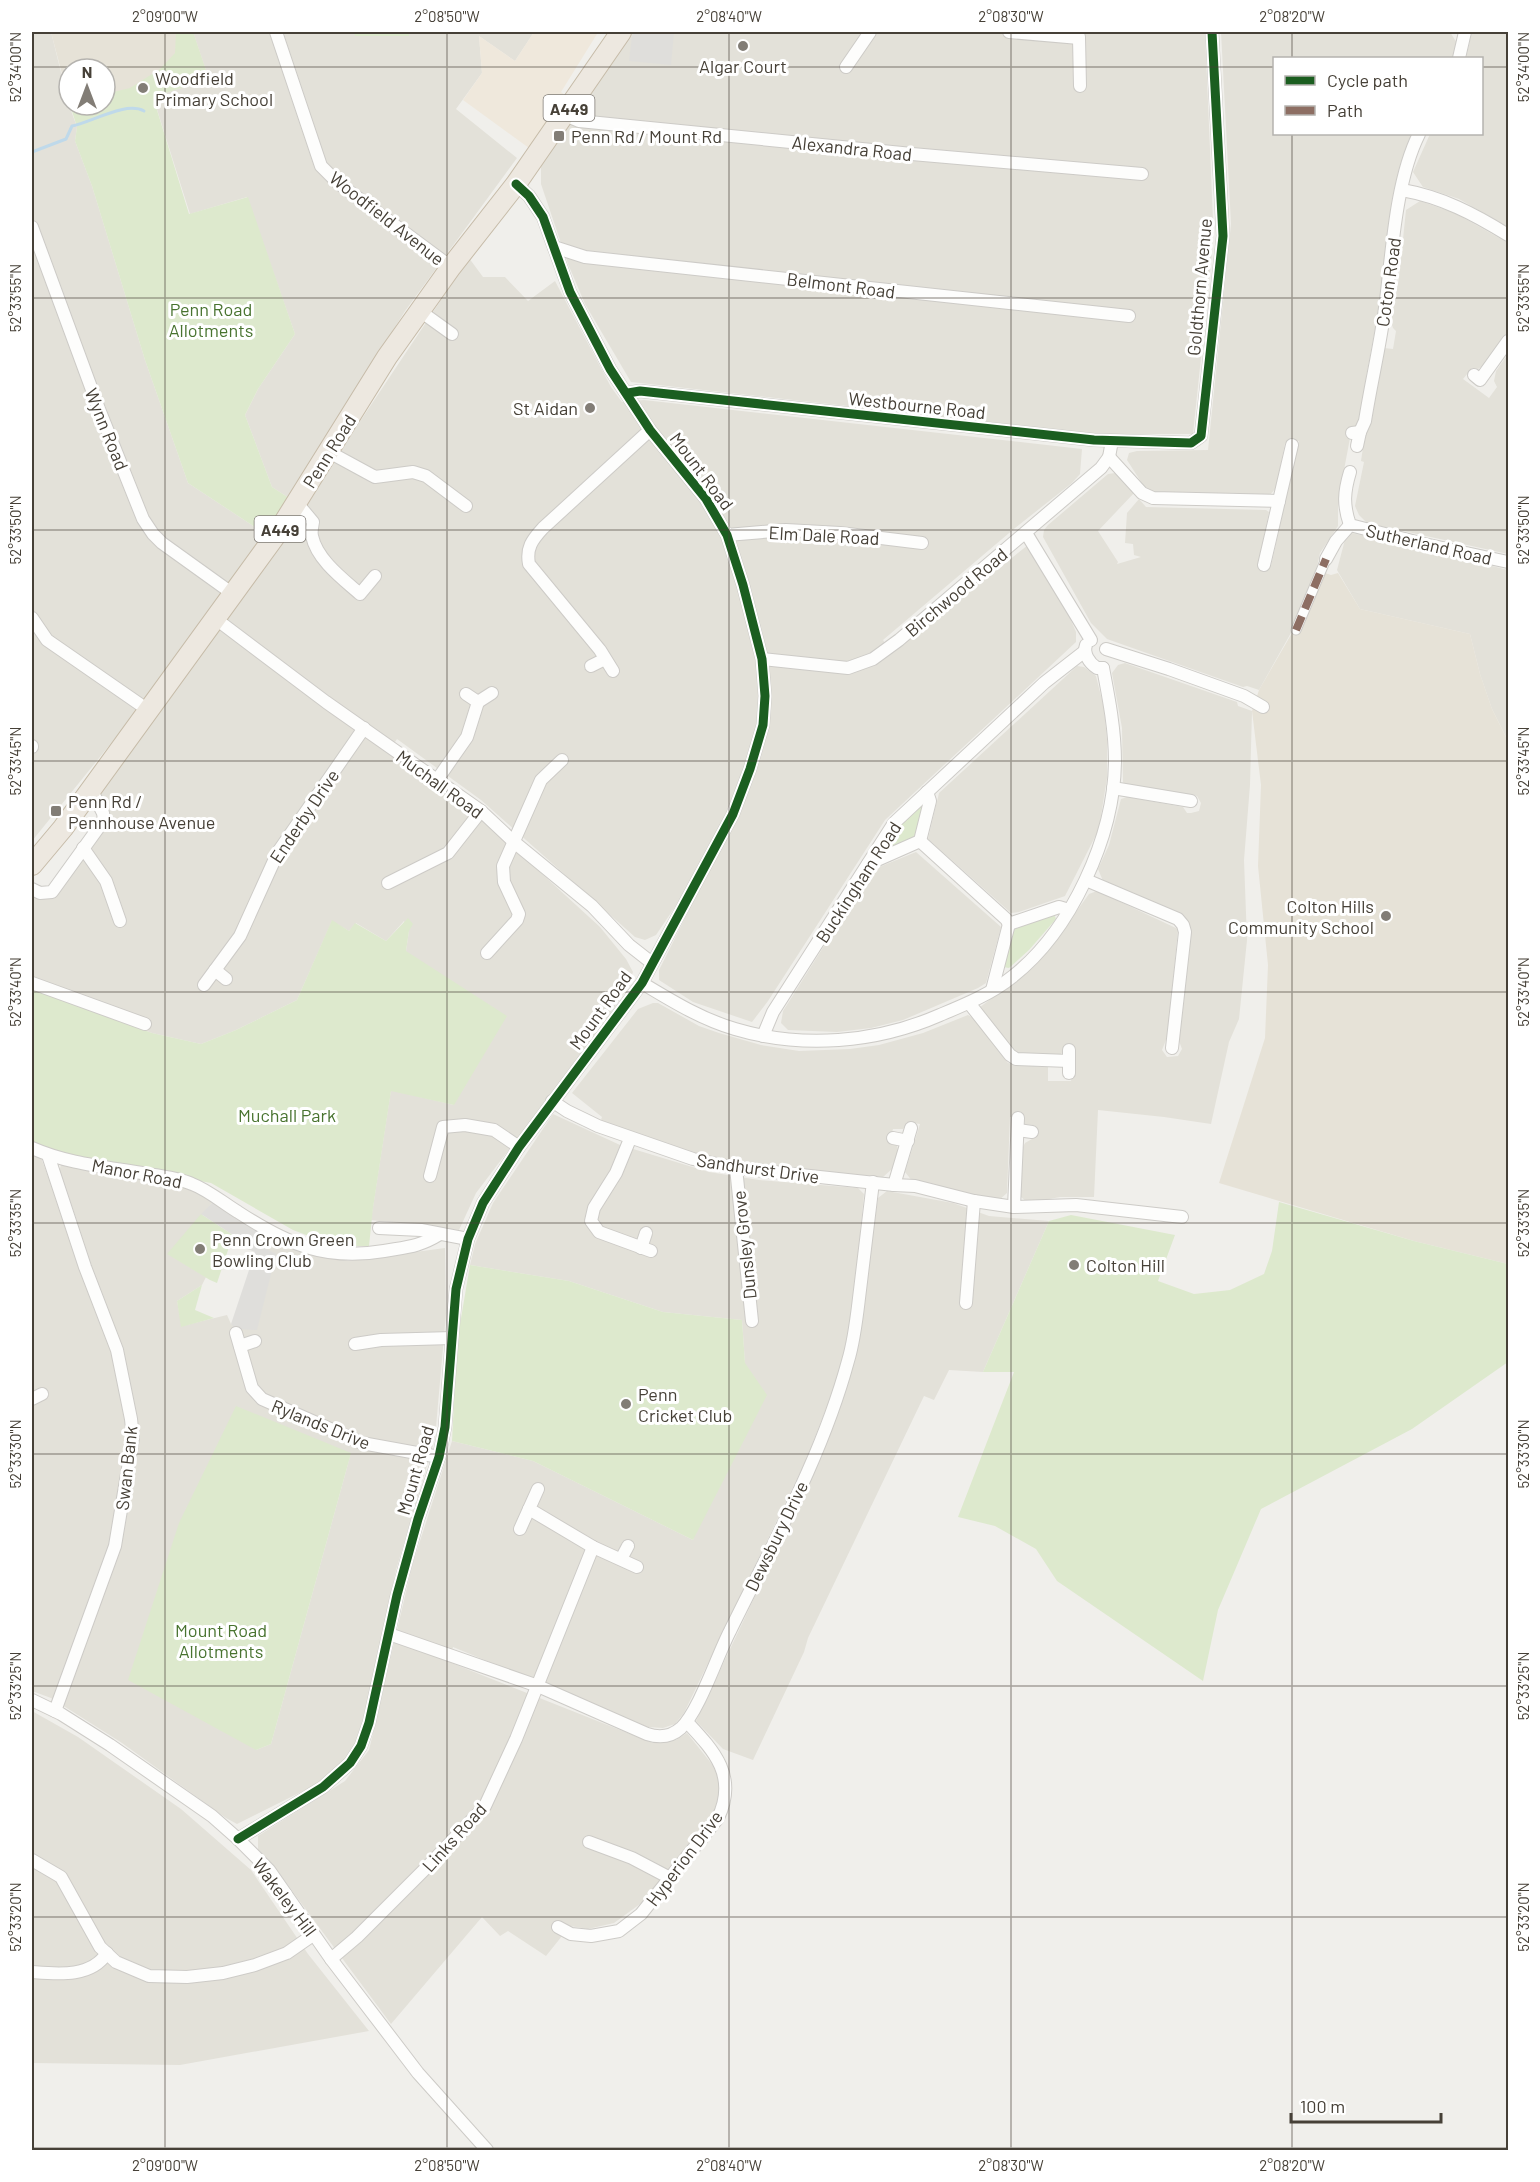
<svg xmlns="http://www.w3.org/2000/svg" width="1540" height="2182" viewBox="0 0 1540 2182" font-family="Barlow,sans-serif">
	<rect width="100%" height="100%" fill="#f0efeb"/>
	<g fill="#e3e1d9" fill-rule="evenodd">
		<polygon points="32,32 51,32 69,105 77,127 75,141 92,186 145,360 188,483 267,535 146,700 32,841"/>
		<polygon points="193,32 534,32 515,61 479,36 482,73 456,109 517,158 405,311 289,498 272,487 245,415 258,389 295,334 247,197 190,214 153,97 209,79"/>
		<polygon points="628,32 1205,32 1213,220 1212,253 1193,434 1098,434 631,382 585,304 568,264 541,184 541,165"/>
		<polygon points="1221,32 1450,32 1457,43 1452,58 1274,58 1274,134 1414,134 1401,166 1392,199 1385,276 1366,377 1368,378 1360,420 1350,438 1344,470 1338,507 1338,526 1320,553 1310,599 1259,690 1247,686 1243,687 1107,639 1091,623 1043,537 1044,530 1048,525 1108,474 1115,473 1134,493 1098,531 1118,562 1117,564 1141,557 1134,555 1133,544 1125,543 1127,513 1139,499 1146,507 1266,510 1269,512 1258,565 1271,566 1299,441 1285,443 1276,488 1270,495 1152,492 1143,485 1127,460 1129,453 1137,451 1208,450 1231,224"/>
		<polygon points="1472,32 1508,32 1508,227 1459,199 1423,187 1413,172 1430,134 1482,134 1482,58 1466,58"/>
		<polygon points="1420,201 1455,213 1508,243 1508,333 1484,365 1478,369 1472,368 1463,379 1489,398 1497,387 1494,381 1496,371 1508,354 1508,554 1367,523 1359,515 1355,506 1364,462 1361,461 1364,441 1372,418 1384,348 1393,349 1396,331 1393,328 1391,322 1399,278 1406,210"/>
		<polygon points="469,258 483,277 505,277 528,301 555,281 611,387 622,402 644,400 1082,449 1080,474 1072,483 1015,528 883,640 892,653 1028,545 1067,611 1076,632 1076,642 885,820 768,1001 752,1022 693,1002 659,980 659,970 689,910 677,904 656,935 645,940 635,937 481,800 397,739 389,751 471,809 600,927 626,959 633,972 627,989 581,1055 476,1193 459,1230 371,1220 391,1090 454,1105 406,951 409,931 404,921 386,941 356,923 349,931 332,921 297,1000 236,1030 201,1044 152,1033 32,989 32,895 51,899 110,820 100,792 300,517 353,432"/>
		<polygon points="1347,532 1408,545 1508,570 1508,741 1492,709 1480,674 1470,634 1360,609 1337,570"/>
		<polygon points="1125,663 1237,702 1238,706 1252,711 1250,785 1244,860 1247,940 1239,1019 1229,1042 1211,1124 1164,1117 1098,1110 1094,1197 1060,1197 1028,1203 1021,1197 1023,1147 1025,1143 1032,1139 1033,1125 1025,1124 1024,1117 1010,1117 1007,1193 999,1200 913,1182 905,1172 920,1124 907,1122 903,1129 893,1129 889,1142 897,1145 898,1152 892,1169 883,1177 744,1164 679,1150 600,1122 602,1117 572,1093 638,1009 653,1003 658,1003 699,1026 719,1033 761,1045 799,1051 850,1049 879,1045 923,1033 968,1015 973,1018 1008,1063 1016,1065 1048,1067 1048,1081 1071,1081 1072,1077 1074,1077 1075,1047 1065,1047 1060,1056 1015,1054 980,1007 1010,985 1052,945 1089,894 1097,891 1178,929 1168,1035 1162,1050 1167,1057 1178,1056 1182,1049 1179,1041 1191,931 1190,927 1103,881 1098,869 1109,845 1121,799 1127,797 1183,807 1187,813 1191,813 1199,811 1201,803 1197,796 1193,795 1125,785 1123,782 1122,728 1112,673 1118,665"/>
		<polygon points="1077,666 1084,667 1096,676 1104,708 1107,740 1107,778 1100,822 1097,833 1065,896 1019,912 1011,913 928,839 939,793"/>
		<polygon points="916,852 1001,927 986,983 978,988 903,1020 871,1028 837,1032 788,1030 781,1023 783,1011 872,870"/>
		<polygon points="553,1114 620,1145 709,1172 759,1180 858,1188 864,1194 851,1330 836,1383 806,1460 684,1713 675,1724 663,1728 648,1727 453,1647 449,1662 653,1743 676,1740 687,1733 715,1768 720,1783 721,1802 709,1822 657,1885 640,1904 614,1923 588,1929 570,1926 546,1956 508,1931 500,1936 482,1917 391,2024 278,1872 258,1851 258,1836 345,1781 369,1750 412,1566 452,1441 533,1461 693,1540 745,1363 742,1320 663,1312 569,1281 470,1265 475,1244 493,1203"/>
		<path d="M32,1155L41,1158L66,1223L77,1221L59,1171L61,1165L191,1187L213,1202L168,1254L206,1277L202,1285L177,1301L182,1326L227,1315L231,1324L257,1329L255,1244L263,1231L287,1246L348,1261L445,1248L446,1314L435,1438L396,1570L360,1734L348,1757L317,1784L237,1824L226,1818L122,1743L51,1698L32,1691ZM351,1453L271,1744L256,1750Z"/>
		<polygon points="887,1191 953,1203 989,1216 1049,1221 983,1372 949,1370 934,1400 924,1396 808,1638 804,1652 753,1760 723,1749 696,1721 818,1463 855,1361 878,1198"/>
		<polygon points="32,1711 78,1737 181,1809 251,1870 308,1954 369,2031 180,2065 32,2063"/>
	</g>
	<polygon fill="#efe8dc" points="534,32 596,32 597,34 561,92 565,95 529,148 463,100 482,73 479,36 515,61"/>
	<g fill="#e6e2d7">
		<polygon points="51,32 193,32 209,79 153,97 156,105 70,105 105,105 105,69 69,69 69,101"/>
		<polygon points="1322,572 1331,575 1338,573 1360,609 1470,634 1480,674 1492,709 1508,741 1508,1264 1414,1241 1219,1183 1265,1038 1268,965 1258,866 1261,785 1252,711 1259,690 1296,626"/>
	</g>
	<g fill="#dde9cd">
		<polygon points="176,32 193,32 209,79 153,97 189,214 248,197 295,334 258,389 245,415 272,487 289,498 267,535 188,483 145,360 92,186 75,141 77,127 70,105 105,105 105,94 130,88 160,69 175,53"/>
		<polygon points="354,32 409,32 409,36 355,36"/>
		<polygon points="920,805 924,807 916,836 897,848 890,847 888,841 893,832"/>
		<polygon points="1054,914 1056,919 1029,950 1009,968 1003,967 1011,934 1019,925"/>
		<polygon points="408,918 413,924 409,931 406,951 507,1016 454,1105 391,1091 373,1208 369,1246 341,1246 327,1243 293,1230 211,1183 70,1158 32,1142 32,989 152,1033 201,1044 236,1030 297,1000 332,920 349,931 355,923 386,941"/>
		<polygon points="1279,1202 1414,1241 1508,1264 1508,1362 1412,1429 1261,1509 1218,1610 1203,1681 1057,1581 1036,1549 995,1526 958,1517 1014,1372 983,1372 1049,1221 1071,1215 1175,1235 1158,1281 1194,1294 1230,1290 1264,1274 1272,1251"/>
		<polygon points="201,1214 233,1235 217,1283 210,1280 167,1254"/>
		<polygon points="470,1265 569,1281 663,1312 742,1320 745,1363 767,1395 693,1540 533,1461 452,1441 457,1342"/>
		<polygon points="202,1285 195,1310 214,1318 181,1327 177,1301"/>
		<polygon points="236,1406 351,1453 271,1744 256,1750 128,1680 179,1523"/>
	</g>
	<g fill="#dfdedb">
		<polygon points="634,32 674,32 671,65 629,61 632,36"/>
		<polygon points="213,1202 263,1231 256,1244 276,1254 257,1330 236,1329 231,1324 255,1252 231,1243 233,1235 201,1214"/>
	</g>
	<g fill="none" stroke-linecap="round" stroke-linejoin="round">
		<path stroke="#bfd9ea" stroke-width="3" d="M32,152L66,139L72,126C92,122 126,101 144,111"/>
		<g stroke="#cdcbc7" stroke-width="11">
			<polyline id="pedestrian" points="1296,630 1326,559"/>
		</g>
		<g stroke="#cdcbc7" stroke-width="14">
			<g id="minor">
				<polyline points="276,32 321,166 338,183 451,267"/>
				<polyline points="1009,32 1079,38 1078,32"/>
				<polyline points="1079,38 1080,86"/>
				<polyline points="1459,58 1465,32"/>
				<polyline points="846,67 870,32"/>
				<polyline points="565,115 579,121 912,154 1142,174"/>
				<path d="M1402,190C1442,197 1474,214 1508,235"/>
				<polyline points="32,227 99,409 143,519 153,534 162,543 233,594"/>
				<polyline points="554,247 585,257 1129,316"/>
				<polyline points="420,311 452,334"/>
				<polyline points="1474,375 1480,380 1508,341"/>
				<polyline points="628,393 640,391 1094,440 1191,443 1201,436 1223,236 1212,32"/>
				<path d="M1360,432L1365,421C1371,383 1380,346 1385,308C1392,255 1395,182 1419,134"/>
				<polyline points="1352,433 1360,432 1357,446"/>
				<polyline points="329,452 375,477 413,472 426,476 466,506"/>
				<polyline points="1109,457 1142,493 1153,498 1279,501"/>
				<path d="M1350,472C1344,492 1343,505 1350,525L1424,544L1508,562"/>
				<path d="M297,503L313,522C312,527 311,532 312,536C317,560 343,579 360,594L375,576"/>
				<polyline points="1026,533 1091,640"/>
				<polyline points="727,535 786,530 840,533 922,543"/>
				<polyline points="1326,559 1336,541 1350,525"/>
				<polyline points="1264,565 1292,445"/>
				<polyline points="32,618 47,640 148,710"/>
				<polyline points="216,619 326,702 481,811 514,842 592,906 629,945 652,963"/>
				<path d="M1086,645C1083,653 1089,663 1097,668H1103"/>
				<polyline points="1106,649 1169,669 1244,696 1263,707"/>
				<polyline points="762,659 848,668 873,659 899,640 1101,468 1109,457 1112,441"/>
				<polyline points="591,666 605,659"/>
				<path d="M613,671L600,650L529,564C526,548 532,540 543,528L650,430"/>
				<polyline points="466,694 478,702 492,693"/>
				<polyline points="32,747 32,746"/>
				<polyline points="437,780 467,737 478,702"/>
				<polyline points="1113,788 1191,801"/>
				<polyline points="920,841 1006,919 1009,924"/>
				<polyline points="83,848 106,881 120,921"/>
				<polyline points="868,864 920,841 930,801 927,792"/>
				<polyline points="1086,880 1178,919 1183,925 1185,932 1172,1048"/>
				<polyline points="388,883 448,853 481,811"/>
				<polyline points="32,889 40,893 52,892 104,820 103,813 91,789"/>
				<polyline points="487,953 517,920 519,914 504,882 503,866 541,780 562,760"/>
				<polyline points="215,970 226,979"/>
				<polyline points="32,983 145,1024"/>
				<path d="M642,983C672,1001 701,1019 735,1029C802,1049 876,1043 940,1015C964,1005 991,994 1012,977C1071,931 1114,837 1115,762C1115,730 1109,699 1103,668"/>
				<polyline points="204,985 240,936 278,852 364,728"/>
				<polyline points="992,990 1009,924 1059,907 1069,910"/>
				<polyline points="969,1003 1010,1055 1016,1059 1069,1061"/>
				<polyline points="763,1036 773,1012 894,823 1044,683 1085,651"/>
				<polyline points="1069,1073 1069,1050"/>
				<polyline points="552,1101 567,1111 598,1126 693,1159 736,1168 894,1185 911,1128"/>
				<polyline points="1018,1130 1032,1132"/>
				<polyline points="893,1138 908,1141"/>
				<polyline points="630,1139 616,1173 594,1208 591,1221 599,1232 651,1251"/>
				<path d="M32,1148C68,1164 108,1167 147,1174C161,1176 178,1178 192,1184C208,1190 223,1203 238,1212C287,1244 325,1261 384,1251C407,1247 419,1247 440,1234"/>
				<polyline points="48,1155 85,1267 117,1350 131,1419 133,1438 115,1546 55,1711"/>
				<polyline points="736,1168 752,1321"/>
				<polyline points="430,1176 443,1127 465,1125 494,1130 519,1147"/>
				<polyline points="894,1185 915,1186 974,1201 1014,1207 1076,1205 1182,1217"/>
				<polyline points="1014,1207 1018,1118"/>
				<polyline points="379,1228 421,1230 468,1239"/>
				<polyline points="641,1248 646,1233"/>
				<polyline points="966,1303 974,1201"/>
				<polyline points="236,1333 252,1388 262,1399 362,1443 439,1457"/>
				<polyline points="355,1344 381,1340 452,1338"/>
				<polyline points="240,1346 255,1341"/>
				<polyline points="32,1399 42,1394"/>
				<polyline points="538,1489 529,1509 593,1547 637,1567"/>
				<polyline points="520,1529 529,1509"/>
				<polyline points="621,1559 628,1546"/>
				<path d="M389,1634L538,1686L647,1734C659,1738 671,1737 681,1728C699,1711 717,1656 730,1631C773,1543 822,1457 848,1361C855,1338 857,1314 860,1290C864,1254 869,1218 873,1182"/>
				<polyline points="32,1700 61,1714 110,1745 212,1816 238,1839 269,1870 331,1959 418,2073 487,2150"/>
				<polyline points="238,1839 323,1787 350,1763 361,1746 369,1723 397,1595 418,1519 439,1457 445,1427 456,1289 468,1239 483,1203 519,1147 642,983 733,814 750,769 763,725 765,696 762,659 743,585 727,535 706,499 650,430 610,369 570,292 543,217 529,196 516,184"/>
				<polyline points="589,1842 632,1858 670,1878"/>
				<polyline points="32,1860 61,1877 100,1947 116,1962 149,1976 187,1977 223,1973 255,1965 287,1953 313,1935"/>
				<path d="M558,1927L571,1934L591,1936L619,1931L641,1914L718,1818C738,1776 714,1751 687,1722"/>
				<polyline points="331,1959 357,1937 429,1865 485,1806 516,1739 593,1547"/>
				<path d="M32,1972C57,1974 91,1978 107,1953"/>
			</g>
		</g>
		<g stroke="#c6bba8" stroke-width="22">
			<polyline id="trunk" points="32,865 63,828 278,532 387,357 451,267 516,184 621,32"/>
		</g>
		<use href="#pedestrian" stroke="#fdfdfc" stroke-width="9"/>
		<use href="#minor" stroke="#fdfdfc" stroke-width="12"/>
		<use href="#trunk" stroke="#ede8e0" stroke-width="20"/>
		<polyline stroke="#8d6e63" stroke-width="8" stroke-dasharray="15 8" stroke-linecap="butt" points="1296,630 1326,559"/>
		<g stroke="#fff" stroke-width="13">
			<g id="cycleway">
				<polyline points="628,393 640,391 1094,440 1191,443 1201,436 1223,236 1212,32"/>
				<polyline points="238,1839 323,1787 350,1763 361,1746 369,1723 397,1595 418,1519 439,1457 445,1427 456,1289 468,1239 483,1203 519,1147 642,983 733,814 750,769 763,725 765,696 762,659 743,585 727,535 706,499 650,430 610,369 570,292 543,217 529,196 516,184"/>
			</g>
		</g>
		<use href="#cycleway" stroke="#1b5e20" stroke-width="9"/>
	</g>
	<path fill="none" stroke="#464037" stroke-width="1.5" stroke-opacity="0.45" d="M165,32V2150M447,32V2150M729,32V2150M1011,32V2150M1292,32V58M32,67H1274M1482,67H1508M1292,134V2150M32,298H1508M32,530H1508M32,761H1508M32,992H1508M32,1223H1508M32,1454H1508M32,1686H1508M32,1917H1508M32,2148H1508"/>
	<g fill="#827d76" stroke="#fff" stroke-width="2">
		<circle cx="743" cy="46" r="6"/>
		<circle cx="143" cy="88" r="6"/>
		<rect x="553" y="130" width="12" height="12" rx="3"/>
		<circle cx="590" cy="408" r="6"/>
		<rect x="50" y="805" width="12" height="12" rx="3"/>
		<circle cx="1386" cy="916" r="6"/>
		<circle cx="200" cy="1249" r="6"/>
		<circle cx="1074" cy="1265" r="6"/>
		<circle cx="626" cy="1404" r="6"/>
	</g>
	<g text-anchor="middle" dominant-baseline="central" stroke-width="6" stroke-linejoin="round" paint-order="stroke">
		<g fill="#fff" stroke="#7e7973" stroke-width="1.5">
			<rect x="543.5" y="95" width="51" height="26" rx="4.5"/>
			<rect x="254.5" y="516" width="51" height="26" rx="4.5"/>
		</g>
		<g font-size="16" font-weight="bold" fill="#464037">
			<text x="569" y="108">A449</text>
			<text x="280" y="529">A449</text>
		</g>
		<g font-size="18" fill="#464037" stroke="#fff" text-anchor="start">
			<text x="743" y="66" text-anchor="middle">Algar Court</text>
			<text x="155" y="78">Woodfield<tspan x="155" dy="21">Primary School</tspan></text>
			<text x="571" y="136">Penn Rd / Mount Rd</text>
			<text x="578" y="408" text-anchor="end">St Aidan</text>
			<text x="68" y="801">Penn Rd /<tspan x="68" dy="21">Pennhouse Avenue</tspan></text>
			<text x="1374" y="906" text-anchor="end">Colton Hills<tspan x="1374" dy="21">Community School</tspan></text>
			<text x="212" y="1239">Penn Crown Green<tspan x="212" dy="21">Bowling Club</tspan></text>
			<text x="1086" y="1265">Colton Hill</text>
			<text x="638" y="1394">Penn<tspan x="638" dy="21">Cricket Club</tspan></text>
		</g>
		<g font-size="18" fill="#464037" stroke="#fff">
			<text transform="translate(852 148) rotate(6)">Alexandra Road</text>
			<text transform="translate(387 218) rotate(38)">Woodfield Avenue</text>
			<text transform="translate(1388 282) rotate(-82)">Coton Road</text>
			<text transform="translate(841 285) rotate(7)">Belmont Road</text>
			<text transform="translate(1199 287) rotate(-85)">Goldthorn Avenue</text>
			<text transform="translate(917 405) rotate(6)">Westbourne Road</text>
			<text transform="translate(107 429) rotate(68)">Wynn Road</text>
			<text transform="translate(329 451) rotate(-58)">Penn Road</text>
			<text transform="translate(702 471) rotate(53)">Mount Road</text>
			<text transform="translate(824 535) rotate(3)">Elm Dale Road</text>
			<text transform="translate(1429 544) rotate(13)">Sutherland Road</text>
			<text transform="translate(956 592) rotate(-40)">Birchwood Road</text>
			<text transform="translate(440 784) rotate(36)">Muchall Road</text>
			<text transform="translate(304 816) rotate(-56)">Enderby Drive</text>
			<text transform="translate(858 882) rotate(-57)">Buckingham Road</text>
			<text transform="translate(600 1010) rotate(-54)">Mount Road</text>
			<text transform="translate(758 1168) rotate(8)">Sandhurst Drive</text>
			<text transform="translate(137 1173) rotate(11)">Manor Road</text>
			<text transform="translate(744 1245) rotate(-96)">Dunsley Grove</text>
			<text transform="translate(321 1424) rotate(22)">Rylands Drive</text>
			<text transform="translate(126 1468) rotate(-84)">Swan Bank</text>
			<text transform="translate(415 1470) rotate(-74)">Mount Road</text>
			<text transform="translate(776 1536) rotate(-64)">Dewsbury Drive</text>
			<text transform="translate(454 1837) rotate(-48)">Links Road</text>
			<text transform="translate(684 1858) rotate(-53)">Hyperion Drive</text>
			<text transform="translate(285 1897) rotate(53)">Wakeley Hill</text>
		</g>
		<g font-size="18" fill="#48732f" stroke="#fff">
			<text x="211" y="309">Penn Road<tspan x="211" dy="21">Allotments</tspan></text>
			<text x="287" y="1115">Muchall Park</text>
			<text x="221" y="1630">Mount Road<tspan x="221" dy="21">Allotments</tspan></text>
		</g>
	</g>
	<rect width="1540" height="2182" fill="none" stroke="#ffffff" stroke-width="66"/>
	<rect x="1273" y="57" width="210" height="78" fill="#ffffff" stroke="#b5b3af" stroke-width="1.5"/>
	<rect x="1285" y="76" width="30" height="9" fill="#1b5e20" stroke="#b5b3af" stroke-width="1.5"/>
	<text x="1327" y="87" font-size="18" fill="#464037">Cycle path</text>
	<rect x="1285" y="106" width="30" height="9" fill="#8d6e63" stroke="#b5b3af" stroke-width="1.5"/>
	<text x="1327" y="117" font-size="18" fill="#464037">Path</text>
	<g transform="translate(87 87)"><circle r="28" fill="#ffffff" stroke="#b5b3af" stroke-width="1.5"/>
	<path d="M0-4.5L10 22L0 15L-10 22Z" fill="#827d76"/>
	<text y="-9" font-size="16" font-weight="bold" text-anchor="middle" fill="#464037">N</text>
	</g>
	<path d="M1291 2113v9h150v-9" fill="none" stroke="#464037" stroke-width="3"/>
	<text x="1300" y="2113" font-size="18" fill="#464037" stroke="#ffffff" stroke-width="4.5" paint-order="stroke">100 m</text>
	<rect x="33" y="33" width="1474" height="2116" fill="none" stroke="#464037" stroke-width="2"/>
	<g font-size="15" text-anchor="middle" fill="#464037">
		<text x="165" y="22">2°09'00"W</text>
		<text x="447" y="22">2°08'50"W</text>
		<text x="729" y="22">2°08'40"W</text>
		<text x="1011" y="22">2°08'30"W</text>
		<text x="1292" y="22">2°08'20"W</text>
		<text transform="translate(16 67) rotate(-90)" y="5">52°34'00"N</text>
		<text transform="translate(1524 67) rotate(-90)" y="5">52°34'00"N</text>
		<text transform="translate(16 298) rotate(-90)" y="5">52°33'55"N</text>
		<text transform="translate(1524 298) rotate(-90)" y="5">52°33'55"N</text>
		<text transform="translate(16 530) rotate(-90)" y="5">52°33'50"N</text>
		<text transform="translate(1524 530) rotate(-90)" y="5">52°33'50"N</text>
		<text transform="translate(16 761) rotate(-90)" y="5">52°33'45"N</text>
		<text transform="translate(1524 761) rotate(-90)" y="5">52°33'45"N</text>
		<text transform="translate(16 992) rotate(-90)" y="5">52°33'40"N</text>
		<text transform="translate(1524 992) rotate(-90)" y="5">52°33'40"N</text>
		<text transform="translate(16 1223) rotate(-90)" y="5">52°33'35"N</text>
		<text transform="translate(1524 1223) rotate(-90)" y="5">52°33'35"N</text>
		<text transform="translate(16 1454) rotate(-90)" y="5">52°33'30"N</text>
		<text transform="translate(1524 1454) rotate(-90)" y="5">52°33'30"N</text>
		<text transform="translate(16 1686) rotate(-90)" y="5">52°33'25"N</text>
		<text transform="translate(1524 1686) rotate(-90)" y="5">52°33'25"N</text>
		<text transform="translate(16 1917) rotate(-90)" y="5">52°33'20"N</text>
		<text transform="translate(1524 1917) rotate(-90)" y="5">52°33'20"N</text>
		<text x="165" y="2171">2°09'00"W</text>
		<text x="447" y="2171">2°08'50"W</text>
		<text x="729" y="2171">2°08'40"W</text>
		<text x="1011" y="2171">2°08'30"W</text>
		<text x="1292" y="2171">2°08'20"W</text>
	</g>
</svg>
